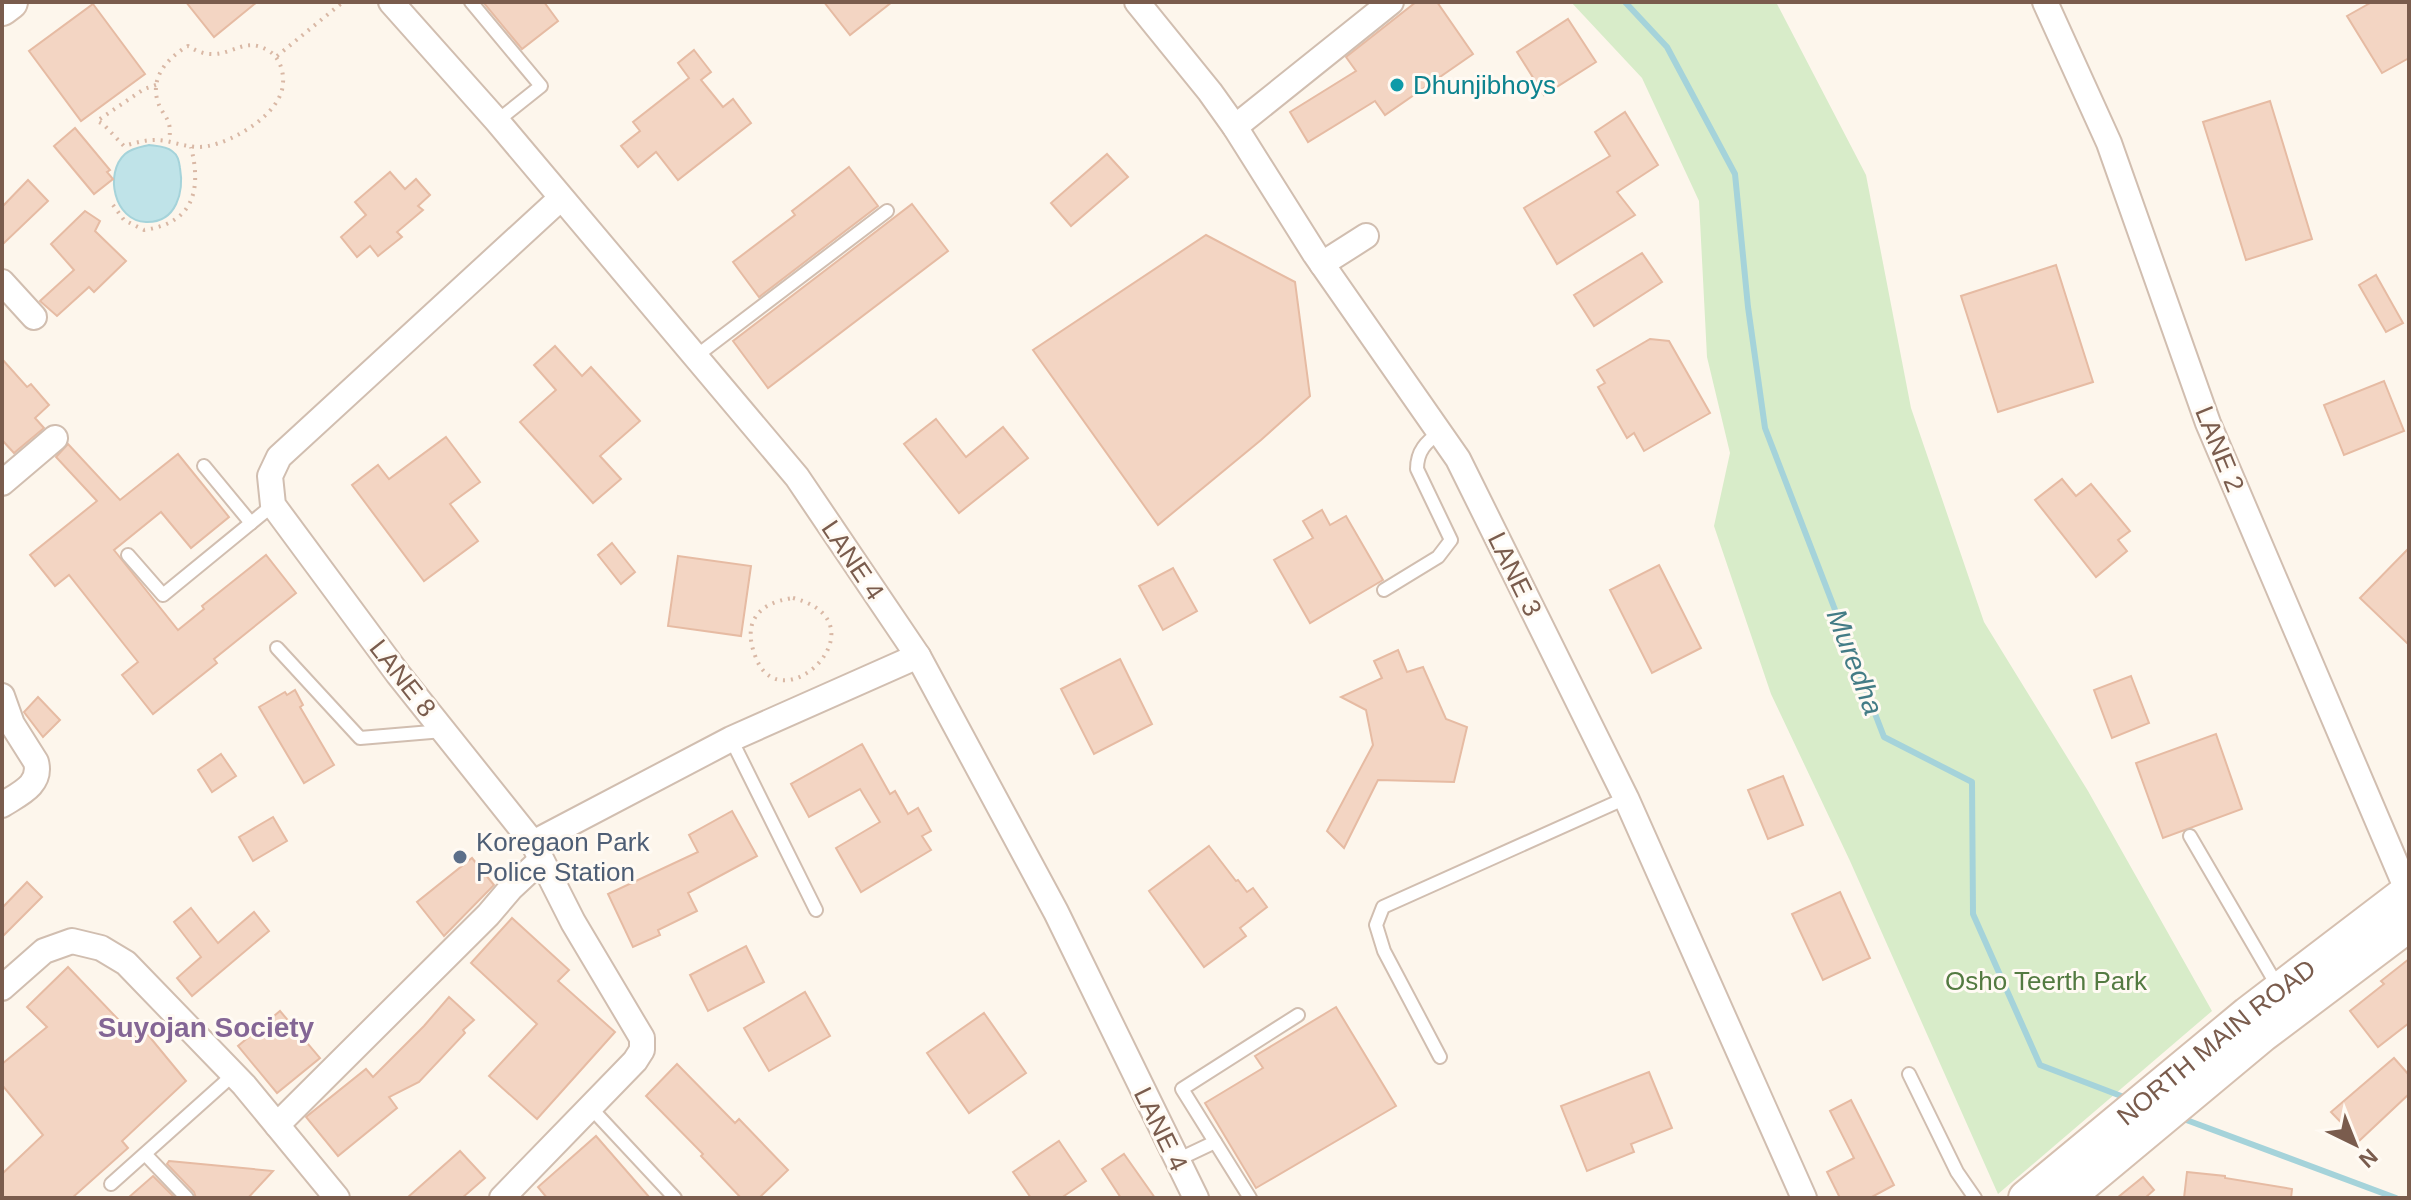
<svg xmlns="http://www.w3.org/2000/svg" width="2411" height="1200" viewBox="0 0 2411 1200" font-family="Helvetica,sans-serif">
	<rect width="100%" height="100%" fill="#fdf6ec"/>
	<polygon fill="#d8ecc9" points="1571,2 1776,2 1866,175 1911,408 1984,622 2088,791 2212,1011 1998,1194 1850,861 1771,694 1714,526 1730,453 1707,357 1699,201 1642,78"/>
	<path fill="#bfe3e8" stroke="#a5d3da" stroke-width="2" d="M149,145C156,146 166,146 172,151C178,155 179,161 180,168C184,191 177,223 146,222C114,221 104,173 125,154C132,148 141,147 149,145Z"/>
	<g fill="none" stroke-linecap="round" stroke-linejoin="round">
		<g stroke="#a5d3da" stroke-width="6">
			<polyline points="1625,2 1667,47 1735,174 1748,307 1765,428 1884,737 1972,782 1973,914 2040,1065 2129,1099"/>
			<polyline points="2181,1118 2396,1198"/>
		</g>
	</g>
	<g fill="#f3d5c3" stroke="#e6bba3" stroke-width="2">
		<polygon points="186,2 257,2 214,37"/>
		<polygon points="483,2 544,2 558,21 522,49"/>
		<polygon points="824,2 892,2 850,35"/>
		<polygon points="1416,2 1437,2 1473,54 1385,115 1375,101 1308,142 1290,112 1356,71 1346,57"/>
		<polygon points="2372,2 2409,2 2409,58 2382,73 2347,16"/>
		<polygon points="93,4 145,74 81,121 29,51"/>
		<polygon points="1568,19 1596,62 1544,95 1517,52"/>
		<polygon points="694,50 711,72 701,80 723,107 733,99 751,123 678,180 656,152 638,167 621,146 640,131 633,122 689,78 678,63"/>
		<polygon points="2270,101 2312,239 2246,260 2203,122"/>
		<polygon points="1625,112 1658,165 1617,192 1635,215 1557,264 1524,208 1610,156 1595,132"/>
		<polygon points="75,128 110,170 107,172 113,179 94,194 54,146"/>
		<polygon points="1107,154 1128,177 1071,226 1051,203"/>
		<polygon points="849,167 878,206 759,297 733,262 795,215 792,211"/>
		<polygon points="390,172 405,189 416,179 430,195 418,206 423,210 397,232 402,237 378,256 370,246 357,257 341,237 366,215 355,202"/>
		<polygon points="28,180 48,201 2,245 2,207"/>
		<polygon points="912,204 948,251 768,388 733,341"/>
		<polygon points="85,211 100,221 95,231 126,261 94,292 89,287 57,316 40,301 74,270 51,244"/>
		<polygon points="1206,235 1295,282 1310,396 1261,440 1158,525 1033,350"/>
		<polygon points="1642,253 1662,282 1594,326 1574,295"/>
		<polygon points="2056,265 2093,382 1998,412 1961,296"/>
		<polygon points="2376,275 2403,323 2386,332 2359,285"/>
		<polygon points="1650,339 1669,341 1710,413 1644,451 1634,433 1627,438 1598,387 1605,383 1597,370"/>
		<polygon points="555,346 582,376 591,367 640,421 600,456 621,479 593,503 520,422 556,390 534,365"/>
		<polygon points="2,359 27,387 31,384 49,405 35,418 44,428 14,453 2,440"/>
		<polygon points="2384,381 2404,431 2344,455 2324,405"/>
		<polygon points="936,419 966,457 1003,427 1028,458 959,513 904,444"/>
		<polygon points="446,437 480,482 450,504 478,541 424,581 352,485 378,465 389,479"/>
		<polygon points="68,444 120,500 178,454 229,517 191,548 161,512 114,550 178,630 204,609 202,606 266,555 296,593 214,659 217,663 153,714 122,675 138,662 69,575 55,586 30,555 97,501 56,457"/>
		<polygon points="2062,479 2076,496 2091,484 2130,531 2118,540 2127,551 2096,577 2035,500"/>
		<polygon points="1322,510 1330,525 1346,516 1383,580 1310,623 1274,560 1313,538 1303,521"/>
		<polygon points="612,543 635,572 621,584 598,555"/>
		<polygon points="2409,548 2409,645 2360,598"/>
		<polygon points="678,556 751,566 741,636 668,626"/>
		<polygon points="1659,565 1701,648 1652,673 1610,590"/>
		<polygon points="1173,568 1197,611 1163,630 1139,586"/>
		<polygon points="1398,650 1407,672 1423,667 1446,719 1467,727 1454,782 1378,780 1344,848 1327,831 1373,745 1366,710 1341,697 1382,678 1374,661"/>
		<polygon points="1120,659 1152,724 1094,754 1061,689"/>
		<polygon points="2131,676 2149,723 2112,738 2094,690"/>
		<polygon points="295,690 303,705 300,707 334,765 304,783 259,707 285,692 287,695"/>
		<polygon points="38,697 60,720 43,737 24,712"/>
		<polygon points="2216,734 2242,809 2163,838 2136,763"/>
		<polygon points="862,744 890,794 895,791 908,814 918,808 931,831 922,836 931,850 861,892 836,848 880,822 860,789 809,817 791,784"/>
		<polygon points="221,754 236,776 212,792 198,770"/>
		<polygon points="1783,776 1803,825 1768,839 1748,790"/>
		<polygon points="732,811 757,856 688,893 697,911 658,930 660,935 633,947 608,894 698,852 689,835"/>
		<polygon points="273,817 287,841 253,861 239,837"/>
		<polygon points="1209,846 1236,881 1238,880 1247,892 1253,888 1267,907 1240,928 1246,936 1204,967 1149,891"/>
		<polygon points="472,858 494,885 444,936 417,902"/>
		<polygon points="27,882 42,897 2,937 2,908"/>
		<polygon points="1840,892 1870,958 1823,980 1792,914"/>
		<polygon points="191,908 218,943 254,912 269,931 192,996 177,978 201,957 174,922"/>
		<polygon points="512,918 569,970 558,981 615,1032 537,1119 489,1076 537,1024 471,963"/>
		<polygon points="746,946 764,982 708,1011 690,975"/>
		<polygon points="2409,959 2409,1023 2378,1047 2350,1011 2384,984 2381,981"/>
		<polygon points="68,967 136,1038 144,1030 186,1081 122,1141 128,1148 72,1198 2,1198 2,1174 43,1135 2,1085 2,1064 47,1027 27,1007"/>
		<polygon points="805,992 830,1036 769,1071 744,1028"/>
		<polygon points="449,997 474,1020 463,1030 465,1033 419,1082 389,1097 397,1108 338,1156 306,1117 366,1069 373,1077 424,1026"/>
		<polygon points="1336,1007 1396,1106 1256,1188 1205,1103 1263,1068 1255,1056"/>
		<polygon points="280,1011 320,1058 277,1093 238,1046"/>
		<polygon points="984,1013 1026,1073 969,1113 927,1053"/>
		<polygon points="2394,1058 2409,1075 2409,1094 2359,1141 2331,1112"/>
		<polygon points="677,1064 735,1123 739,1119 788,1170 759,1198 741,1198 701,1156 703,1154 646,1096"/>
		<polygon points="1649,1072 1672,1128 1631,1144 1634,1152 1587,1171 1561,1106"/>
		<polygon points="1851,1100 1894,1185 1870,1198 1840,1198 1827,1172 1854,1158 1830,1111"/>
		<polygon points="596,1136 650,1198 547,1198 538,1187"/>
		<polygon points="1059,1141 1086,1181 1061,1198 1031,1198 1013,1172"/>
		<polygon points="460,1151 485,1178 462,1198 407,1198"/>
		<polygon points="1124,1154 1155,1198 1121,1198 1102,1169"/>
		<polygon points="169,1161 273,1171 248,1198 196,1198 194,1192 167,1164"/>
		<polygon points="2187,1172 2225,1176 2225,1178 2292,1189 2291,1198 2184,1198"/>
		<polygon points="153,1176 175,1198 128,1198"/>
		<polygon points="2143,1177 2154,1190 2145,1198 2117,1198"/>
	</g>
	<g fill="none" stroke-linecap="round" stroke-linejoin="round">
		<g stroke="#d1beb0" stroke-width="16">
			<g id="service">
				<polyline points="471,2 541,86 497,121"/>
				<polyline points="695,357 887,211"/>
				<polyline points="204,466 251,523"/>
				<polyline points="128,555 163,595 273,505"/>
				<path d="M1384,590L1438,557L1451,540L1417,469C1417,451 1426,442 1440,432"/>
				<polyline points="277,648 360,738 443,731"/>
				<polyline points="731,739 816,910"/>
				<polyline points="2190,836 2278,987"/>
				<polyline points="1440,1057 1384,951 1376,925 1383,907 1626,798"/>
				<polyline points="1909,1074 1957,1172 1975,1198"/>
				<polyline points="590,1107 675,1198"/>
				<polyline points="145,1154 187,1198"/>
				<polyline points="1177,1160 1215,1142"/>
				<polyline points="111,1184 234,1074"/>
				<polyline points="1250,1198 1182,1089 1298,1015"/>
			</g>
		</g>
		<g stroke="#d1beb0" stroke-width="28">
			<g id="minor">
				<polyline points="391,2 497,121 797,477 918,656 1056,912 1196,1198"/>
				<polyline points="1137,2 1210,92 1235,127 1315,254 1458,459 1626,798 1804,1198"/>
				<polyline points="2045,2 2109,143 2208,423 2408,892"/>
				<polyline points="1235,127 1391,2"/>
				<polyline points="1322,264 1366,236"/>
				<polyline points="2,282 34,317"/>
				<polyline points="2,483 55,438"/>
				<path d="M2,696L12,724L36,762C42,785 19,794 2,805"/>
				<polyline points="533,843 731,739 918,656"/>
				<polyline points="2,988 44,951 72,941 101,948 126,963 244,1085 337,1198"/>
				<polyline points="277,1125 488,915 511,888 541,860"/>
				<polyline points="502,1198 635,1061 642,1050 642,1038 573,922 533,843 398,674 273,505 270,476 279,457 561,198"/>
			</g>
		</g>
		<g stroke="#d6c0b0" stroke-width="38">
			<g id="secondary">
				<polyline points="2,8 10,2"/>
				<path id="s1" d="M2026,1198L2248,1014L2409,891"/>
				<polyline points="2066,1198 2263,1034 2409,924"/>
			</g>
		</g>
		<g stroke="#d9b8a5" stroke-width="4" stroke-dasharray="2 6" stroke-linecap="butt">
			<polyline points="277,56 343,2"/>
			<path d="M156,85L144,89L97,121L103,124L124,146C138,142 151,138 166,141C180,144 194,149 208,146C235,141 282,113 283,83C284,71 279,57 269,51C245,36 234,55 211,54C202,54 195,50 188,46C170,56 151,75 157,99C162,118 173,116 169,141"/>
			<path d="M113,205L124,220L144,230C193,223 202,191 191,147"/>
			<path d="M793,598C887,622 782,725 756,658C742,624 756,603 793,598Z"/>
		</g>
		<use href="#service" stroke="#fff" stroke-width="12"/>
		<use href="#minor" stroke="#fff" stroke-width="24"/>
		<use href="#secondary" stroke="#fff" stroke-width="34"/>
	</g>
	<circle fill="#0f9aa8" stroke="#fffaf3" stroke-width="3" cx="1397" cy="85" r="8"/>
	<circle fill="#5c6f8a" stroke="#fffaf3" stroke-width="3" cx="460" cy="857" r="8"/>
	<g text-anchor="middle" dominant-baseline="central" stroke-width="6" stroke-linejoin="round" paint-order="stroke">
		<g font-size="26" fill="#0d838f" stroke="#fffaf3" text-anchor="start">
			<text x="1413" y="85">Dhunjibhoys</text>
		</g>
		<g font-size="26" fill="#7a5c4d" stroke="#fffaf3">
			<text transform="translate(2220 449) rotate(68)">LANE 2</text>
			<text transform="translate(853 560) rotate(56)">LANE 4</text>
			<text transform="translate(1515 574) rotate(64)">LANE 3</text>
			<text transform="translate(403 678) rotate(52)">LANE 8</text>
			<text stroke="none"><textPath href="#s1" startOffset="246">NORTH MAIN ROAD</textPath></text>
			<text transform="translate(1161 1129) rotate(64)">LANE 4</text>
		</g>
		<g font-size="26" fill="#4e5e75" stroke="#fffaf3" text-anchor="start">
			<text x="476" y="842">Koregaon Park<tspan x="476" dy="30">Police Station</tspan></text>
		</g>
		<g font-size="26" fill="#537a41" stroke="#fffaf3">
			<text x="2046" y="981">Osho Teerth Park</text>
		</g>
		<g font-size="28" font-style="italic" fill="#437c86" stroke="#fffaf3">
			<text transform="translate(1855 662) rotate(69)">Muredha</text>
		</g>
		<g font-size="28" font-weight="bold" fill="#846695" stroke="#fffaf3">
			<text x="206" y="1027">Suyojan Society</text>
		</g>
	</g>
	<rect width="2411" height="1200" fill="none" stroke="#7a5c4d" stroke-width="8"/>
	<g transform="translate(2355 1144) rotate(137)" stroke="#fffaf3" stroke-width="6" paint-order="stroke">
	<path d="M0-6L14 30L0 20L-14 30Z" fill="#7a5c4d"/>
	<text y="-12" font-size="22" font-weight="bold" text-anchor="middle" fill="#7a5c4d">N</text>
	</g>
</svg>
